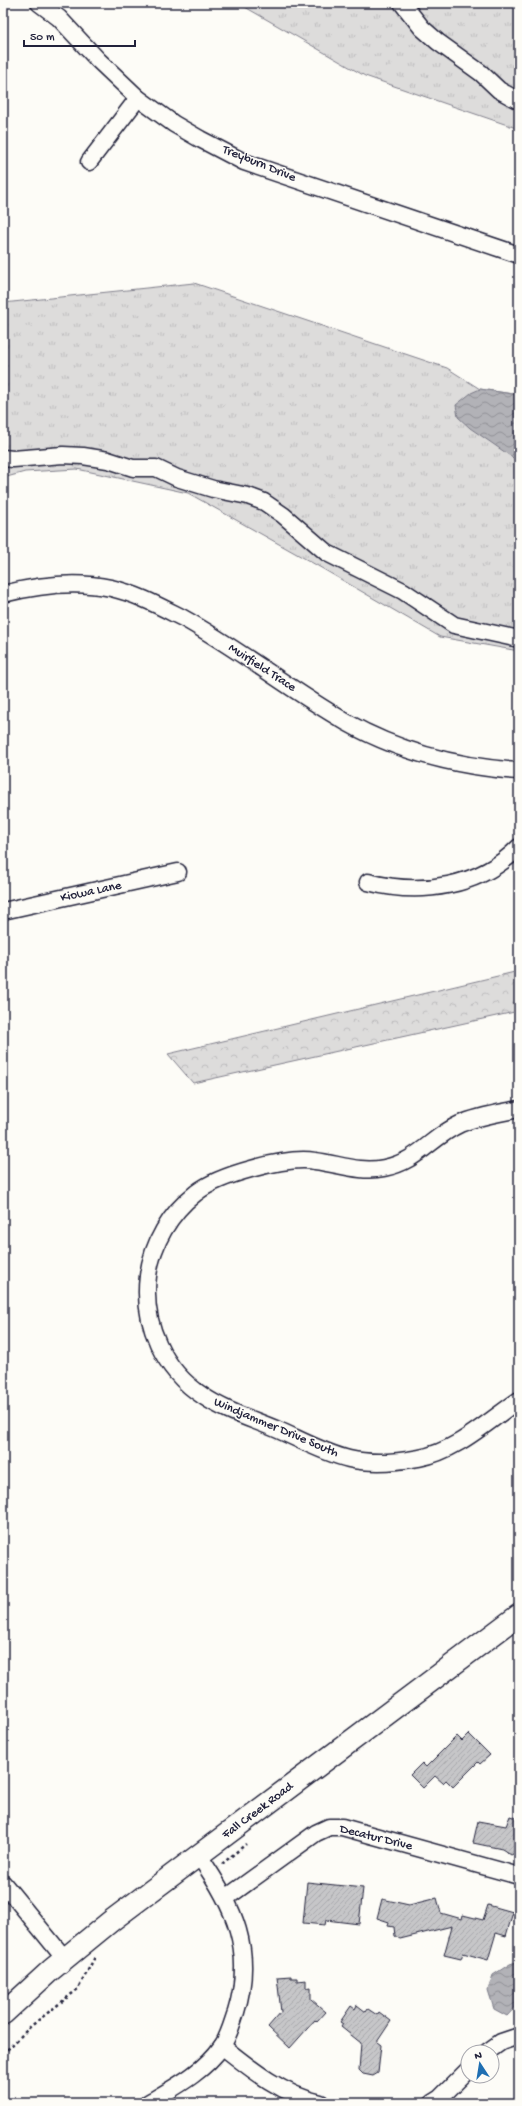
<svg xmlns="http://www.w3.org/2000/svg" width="522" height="2106" viewBox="0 0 522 2106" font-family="'Gochi Hand',sans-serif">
	<defs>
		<pattern id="grass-tufts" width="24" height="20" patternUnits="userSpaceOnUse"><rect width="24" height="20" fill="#dddcdb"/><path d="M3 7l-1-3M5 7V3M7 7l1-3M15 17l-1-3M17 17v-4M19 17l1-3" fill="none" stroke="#bdbcbd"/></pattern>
		<pattern id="forest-crowns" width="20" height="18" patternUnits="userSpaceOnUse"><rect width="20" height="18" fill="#dddcdb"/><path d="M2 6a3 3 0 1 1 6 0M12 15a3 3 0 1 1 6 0" fill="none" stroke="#bdbcbd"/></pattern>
		<pattern id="water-waves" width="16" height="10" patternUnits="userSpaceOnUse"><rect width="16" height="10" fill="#b2b2b7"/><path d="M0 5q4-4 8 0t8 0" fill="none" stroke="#909096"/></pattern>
		<pattern id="building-hatch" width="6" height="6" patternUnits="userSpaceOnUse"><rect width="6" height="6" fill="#c6c6c8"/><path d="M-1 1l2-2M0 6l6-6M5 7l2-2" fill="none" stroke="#aaaaad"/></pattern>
	</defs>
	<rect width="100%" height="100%" fill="#fdfcf7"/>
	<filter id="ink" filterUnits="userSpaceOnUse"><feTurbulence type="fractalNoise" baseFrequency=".025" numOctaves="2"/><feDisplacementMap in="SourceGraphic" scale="8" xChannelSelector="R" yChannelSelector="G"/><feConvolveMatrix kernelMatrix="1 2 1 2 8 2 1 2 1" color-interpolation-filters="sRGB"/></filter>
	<g filter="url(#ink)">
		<g fill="url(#grass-tufts)" stroke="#807f8b">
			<polygon points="238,3 519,3 519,129 365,76"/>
			<polygon points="194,283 447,368 480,389 519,395 519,651 440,637 311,562 188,493 77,469 25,472 3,478 3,303"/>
		</g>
		<polygon fill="url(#forest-crowns)" stroke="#807f8b" points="519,971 519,1011 193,1083 168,1054"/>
		<g fill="url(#water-waves)" stroke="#787885">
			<polygon points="480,389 519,395 519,462 470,428 458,417 456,405 471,393"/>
			<polygon points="519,1961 519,2003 507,2016 494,2009 488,1990 493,1975 510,1964"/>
		</g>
		<g fill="url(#building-hatch)" stroke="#22223b">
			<polygon points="469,1734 490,1755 480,1764 478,1762 453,1787 446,1780 443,1783 435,1776 423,1788 410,1775 422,1763 426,1767 457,1736 462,1741"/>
			<polygon points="510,1816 519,1819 519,1851 511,1855 502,1849 473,1843 478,1821 506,1826"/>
			<polygon points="307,1882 363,1888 359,1924 326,1920 325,1925 303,1923"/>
			<polygon points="437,1898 441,1913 462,1919 463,1915 483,1920 488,1905 513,1912 506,1936 496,1933 488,1960 463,1953 461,1959 444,1955 452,1926 400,1939 395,1936 394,1927 388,1926 389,1922 377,1918 382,1899 409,1905"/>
			<polygon points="291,1976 291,1978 297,1978 297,1981 306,1980 306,1988 311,1987 311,1999 326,2012 317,2022 315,2020 290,2048 268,2027 281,2012 277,1977"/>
			<polygon points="357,2005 366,2012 368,2009 377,2015 379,2012 391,2021 377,2042 381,2045 378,2073 373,2076 363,2074 359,2070 361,2043 341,2027 343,2024 340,2022 351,2006 355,2009"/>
		</g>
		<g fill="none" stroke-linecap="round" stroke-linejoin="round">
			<g stroke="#22223b" stroke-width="19">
				<g id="minor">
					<polyline points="39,3 59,18 98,60 138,98 174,124 200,139 244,162 519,255"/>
					<polyline points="402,3 422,28 438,42 481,73 499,90 519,101"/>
					<polyline points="89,162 138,98"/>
					<polyline points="3,458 13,459 63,455 83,456 108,460 133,468 156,468 177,478 213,489 248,496 264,502 283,515 327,553 403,591 454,625 519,639"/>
					<path d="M3,594C38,585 74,580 111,588C137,594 159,606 183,618C239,649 290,690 346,722C399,752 459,767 519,771"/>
					<path d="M368,882C421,896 480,887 519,847"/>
					<polyline points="3,911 178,872"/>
					<path d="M519,1109C500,1113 479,1116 460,1124C431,1137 419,1161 384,1168C360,1173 339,1164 315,1161C287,1156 218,1175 196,1193C170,1213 152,1244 148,1276C142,1323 163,1370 203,1396C225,1411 252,1419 276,1429C299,1439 324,1453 349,1459C371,1464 397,1462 419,1458C457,1451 488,1421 519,1400"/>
					<polyline points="3,1883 65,1959"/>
					<polyline points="226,1898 316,1833 329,1827 342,1827 519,1876"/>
					<path d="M222,2046C252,2070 283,2095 321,2103"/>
					<polyline points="487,2052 501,2042 519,2036"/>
					<path d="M148,2103C175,2087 204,2072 222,2046C229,2036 232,2023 236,2012C255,1950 234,1906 199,1856"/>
					<polyline points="432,2103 440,2098 468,2070"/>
				</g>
			</g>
			<g stroke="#22223b" stroke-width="24">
				<polyline id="major" points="3,2014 51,1970 111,1921 519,1615"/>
			</g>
			<g stroke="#22223b" stroke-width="2.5" stroke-dasharray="3 3" stroke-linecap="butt">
				<polyline points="222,1864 246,1844"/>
				<polyline points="3,2054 31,2026 78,1989 95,1957"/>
			</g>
			<use href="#minor" stroke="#fdfcf7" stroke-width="16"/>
			<use href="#major" stroke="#fdfcf7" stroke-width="21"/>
		</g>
	</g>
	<g text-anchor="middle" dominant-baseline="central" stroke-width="3" stroke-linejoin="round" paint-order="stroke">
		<g font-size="13" fill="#22223b" stroke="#fdfcf7">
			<text transform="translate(259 164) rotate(22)">Treyburn Drive</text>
			<text transform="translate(262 668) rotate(33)">Muirfield Trace</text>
			<text transform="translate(91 892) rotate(-12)">Kiowa Lane</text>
			<text transform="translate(276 1428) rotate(23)">Windjammer Drive South</text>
			<text transform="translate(258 1811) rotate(-37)">Fall Creek Road</text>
			<text transform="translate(376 1838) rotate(14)">Decatur Drive</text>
		</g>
	</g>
	<rect width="522" height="2106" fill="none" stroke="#fdfcf7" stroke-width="16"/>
	<rect x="8" y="8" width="506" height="2090" fill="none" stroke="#22223b" stroke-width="1.5" filter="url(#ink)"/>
	<g transform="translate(480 2064) rotate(348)"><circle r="19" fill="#fdfcf7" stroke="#a5a5ac"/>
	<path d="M0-3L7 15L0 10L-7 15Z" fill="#1f6fb2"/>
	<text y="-6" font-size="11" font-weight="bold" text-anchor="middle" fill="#22223b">N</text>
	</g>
	<path d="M24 40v6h111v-6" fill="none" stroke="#22223b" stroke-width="2"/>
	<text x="30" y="40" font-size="12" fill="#22223b" stroke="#fdfcf7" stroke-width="3" paint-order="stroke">50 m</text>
</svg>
